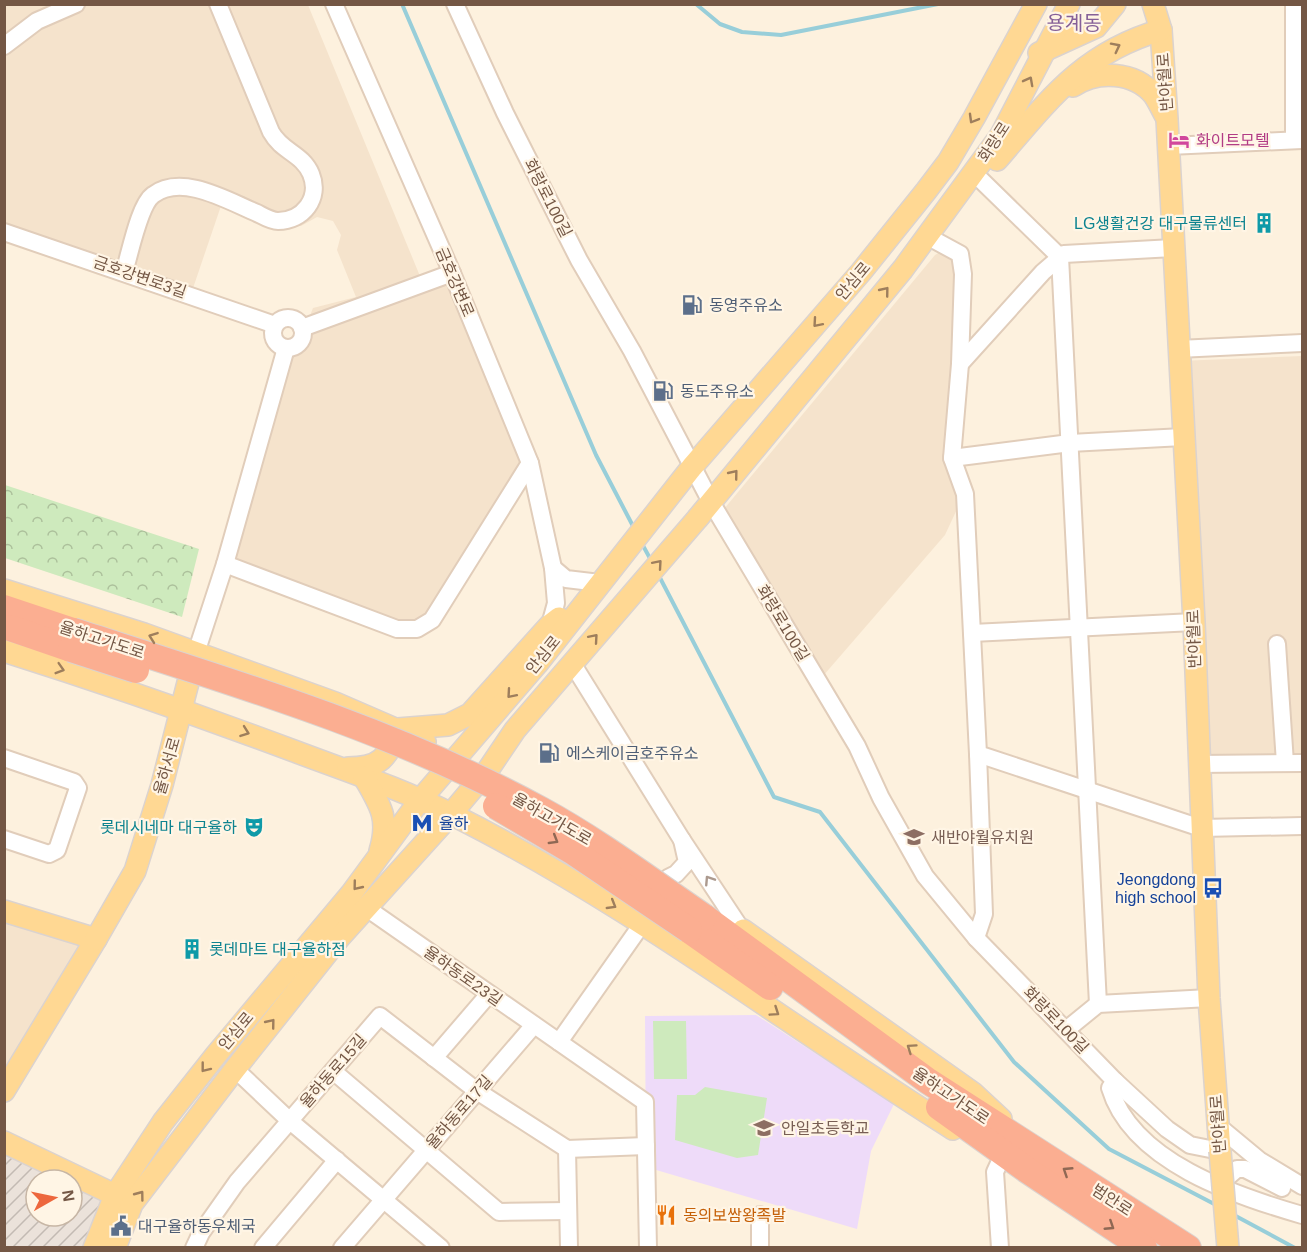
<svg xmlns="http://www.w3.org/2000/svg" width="1307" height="1252" viewBox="0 0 1307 1252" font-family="Arial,'Noto Sans KR',sans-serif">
	<defs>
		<pattern id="industrial-furrows" width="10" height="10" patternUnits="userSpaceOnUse" patternTransform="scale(1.5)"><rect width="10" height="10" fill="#ebe2da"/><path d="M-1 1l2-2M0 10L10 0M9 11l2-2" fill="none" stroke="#c3bab3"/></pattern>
		<pattern id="forest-crowns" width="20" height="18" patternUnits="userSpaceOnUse" patternTransform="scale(1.5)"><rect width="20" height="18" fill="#ceeabd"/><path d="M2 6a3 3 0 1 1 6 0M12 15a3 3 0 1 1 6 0" fill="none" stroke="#acc09b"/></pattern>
	</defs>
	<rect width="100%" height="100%" fill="#fdf1de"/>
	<g fill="#f5e3cc">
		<polygon points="5,5 308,5 422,281 452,273 530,463 417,629 225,564 286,348 298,346 313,308 356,297 337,250 341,235 333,221 317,217 301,226 276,221 223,200 191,294 5,231"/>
		<polygon points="942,251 955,255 958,507 945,535 823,676 724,509 935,255"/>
		<polygon points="1302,356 1302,763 1198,764 1179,361"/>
		<polygon points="5,909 96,939 5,1091"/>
	</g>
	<path fill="url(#industrial-furrows)" fill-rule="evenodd" d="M5,1142L125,1200L107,1247L5,1248ZM36,1180H72V1216H36Z"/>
	<polygon fill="#eedbf9" points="756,1015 894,1104 871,1151 857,1229 646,1167 645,1016"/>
	<polygon fill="url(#forest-crowns)" points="5,485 199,549 182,617 5,558"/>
	<g fill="#ceeabd">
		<polygon points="653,1021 686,1021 687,1079 654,1079"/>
		<polygon points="705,1087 767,1098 758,1155 737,1158 675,1140 677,1095 695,1095"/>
	</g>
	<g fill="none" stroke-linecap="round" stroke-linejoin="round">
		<g stroke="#98ced9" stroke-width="4">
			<polyline points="402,4 596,455 635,530"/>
			<polyline points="696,4 720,24 742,32 781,35 938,4"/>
			<polyline points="641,542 652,562"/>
			<polyline points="658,574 774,797 820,812 1014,1062 1109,1149 1218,1206"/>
			<polyline points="1232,1214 1295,1248"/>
		</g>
		<g stroke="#e1cdba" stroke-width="20">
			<g id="minor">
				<polyline points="334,4 452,273 530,463 553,568"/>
				<polyline points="455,4 505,113 579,260 632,351 711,502 857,746 881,798 925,876 976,938 1115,1081 1167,1129 1190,1145 1220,1151"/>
				<polyline points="1294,4 1294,140"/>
				<polyline points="4,46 37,21 76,4"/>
				<polyline points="1169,146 1302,140"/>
				<polyline points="981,180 1060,257 1098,1004"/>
				<polyline points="4,232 275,325"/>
				<polyline points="936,241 960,254 963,274 960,364 952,458 965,494 978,754 1201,828 1302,826"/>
				<path d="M124,272C130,254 139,205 153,195C182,173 228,201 257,213C263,216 271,221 278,221C303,221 321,198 311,174C302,153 282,152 271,132L218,4"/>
				<circle cx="288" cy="333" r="15"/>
				<polyline points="302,328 452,273"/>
				<polyline points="1178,349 1302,343"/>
				<polyline points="960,364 1043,272 1064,254 1173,248"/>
				<polyline points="952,458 1070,443 1183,437"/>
				<polyline points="225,564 397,629 417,629 432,620 530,463"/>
				<polyline points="550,625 556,603 553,568 566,579 600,583"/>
				<polyline points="972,633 1194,622"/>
				<polyline points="1277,644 1285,763"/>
				<polyline points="196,653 225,564 286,348"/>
				<polyline points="572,663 682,840"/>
				<polyline points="4,758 74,782 78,788 57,850 49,854 4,839"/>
				<polyline points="1198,764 1302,763"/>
				<polyline points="668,878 676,874 687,862 682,840 741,929"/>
				<polyline points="368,909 645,1102 648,1248"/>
				<polyline points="976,938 984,914 978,754"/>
				<polyline points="1066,1030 1098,1004 1209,998"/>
				<polyline points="559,1042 642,924"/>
				<polyline points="434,1058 489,994"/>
				<polyline points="235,1069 290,1121 441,1248"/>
				<polyline points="333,1071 499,1212 568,1211"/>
				<path d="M1115,1081L1110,1088C1132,1162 1236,1196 1302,1215"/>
				<polyline points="1218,1126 1259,1160 1302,1186"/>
				<polyline points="567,1149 569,1248"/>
				<polyline points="1223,1181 1237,1169 1245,1169 1282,1188"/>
				<polyline points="194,1248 201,1233 237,1182 380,1016 477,1091 567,1149 646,1146"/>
				<polyline points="263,1248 337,1160"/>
				<polyline points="342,1248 534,1025"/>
				<polyline points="760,1248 760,1215"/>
				<polyline points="1000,1248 995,1172 1001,1159"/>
			</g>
		</g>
		<g stroke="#dbd3cf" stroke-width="24">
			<g id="major">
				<polyline points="1153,4 1161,30 1167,119 1194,622 1209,998 1220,1151"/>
				<polyline points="1039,53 1096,27 1115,4"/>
				<path d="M1073,86C1097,70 1134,71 1154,95C1158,101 1162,109 1165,115"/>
				<path d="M997,160C1048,101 1082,53 1161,30"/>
				<polyline points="4,590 144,634 335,703 425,742"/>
				<path d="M4,651C102,682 198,715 294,751C347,771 402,789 453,815C629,903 787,1025 953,1129"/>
				<path d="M348,768C381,768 387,758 398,729L448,725L470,714L550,625L559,618"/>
				<path d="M364,777C380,805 390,818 380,851"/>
				<polyline points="4,911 96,939 4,1091"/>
				<polyline points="743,930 973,1093 1001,1119"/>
				<polyline points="96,939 135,871 162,785 195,655"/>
				<polyline points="4,1142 115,1195"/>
				<polyline points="94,1248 115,1195 163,1122 216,1055 351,894 420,800 537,664 692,467 861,272 926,191 948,162 974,118 1036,4"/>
				<polyline points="115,1248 132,1204 235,1069 339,938 451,814 488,770 515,730 697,519 903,269 1001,135 1069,4"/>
			</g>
		</g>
		<g stroke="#dbd3cf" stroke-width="28">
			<g id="highway">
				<polyline points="4,608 73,631"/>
				<polyline points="10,628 71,649"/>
				<polyline points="704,917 928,1081 1188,1248"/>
				<polyline points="689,930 770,987"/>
				<polyline points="939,1107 1027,1170 1144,1248"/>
			</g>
		</g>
		<use href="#minor" stroke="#fff" stroke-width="16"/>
		<use href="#major" stroke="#ffd893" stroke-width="21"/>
		<use href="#highway" stroke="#fbae91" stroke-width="26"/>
		<g stroke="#dbd3cf" stroke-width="24" stroke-linecap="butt">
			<polyline id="major-bridge" points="1220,1151 1228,1248"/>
		</g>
		<g stroke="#dbd3cf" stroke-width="28" stroke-linecap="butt">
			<g id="highway-bridge">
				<path d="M73,631C232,682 394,730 541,810C598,841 651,881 704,917"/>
				<polyline points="71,649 136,670"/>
				<polyline points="496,806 572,851 689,930"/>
			</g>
		</g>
		<use href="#major-bridge" stroke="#ffd893" stroke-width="21"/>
		<use href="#highway-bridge" stroke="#fbae91" stroke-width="26"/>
	</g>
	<defs><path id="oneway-chevron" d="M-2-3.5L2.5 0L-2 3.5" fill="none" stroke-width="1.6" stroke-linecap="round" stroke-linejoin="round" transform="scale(1.5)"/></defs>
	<g stroke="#9e7e5c">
		<use href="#oneway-chevron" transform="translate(1116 47) rotate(-27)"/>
		<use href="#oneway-chevron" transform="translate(1029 81) rotate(-62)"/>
		<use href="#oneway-chevron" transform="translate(973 119) rotate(120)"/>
		<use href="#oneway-chevron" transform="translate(885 291) rotate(-51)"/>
		<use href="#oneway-chevron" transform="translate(817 323) rotate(131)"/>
		<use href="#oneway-chevron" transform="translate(734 474) rotate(-51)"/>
		<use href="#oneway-chevron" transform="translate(658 564) rotate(-49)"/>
		<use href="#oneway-chevron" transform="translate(153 637) rotate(-160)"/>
		<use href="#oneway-chevron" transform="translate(594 638) rotate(-49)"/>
		<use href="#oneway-chevron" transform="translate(60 669) rotate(17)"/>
		<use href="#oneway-chevron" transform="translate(511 694) rotate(131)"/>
		<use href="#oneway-chevron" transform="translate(245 732) rotate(20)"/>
		<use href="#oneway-chevron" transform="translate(357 886) rotate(129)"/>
		<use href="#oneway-chevron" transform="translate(612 905) rotate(31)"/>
		<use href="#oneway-chevron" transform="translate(775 1012) rotate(34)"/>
		<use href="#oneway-chevron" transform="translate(271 1023) rotate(-51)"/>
		<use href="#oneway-chevron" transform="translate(911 1048) rotate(-145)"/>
		<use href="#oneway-chevron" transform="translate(205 1068) rotate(128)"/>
		<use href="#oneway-chevron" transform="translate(140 1195) rotate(-53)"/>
	</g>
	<g stroke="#8f6854">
		<use href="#oneway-chevron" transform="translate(554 840) rotate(31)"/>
		<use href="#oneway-chevron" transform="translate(1067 1171) rotate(-147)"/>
		<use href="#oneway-chevron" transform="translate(1110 1226) rotate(33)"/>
	</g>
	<use stroke="#ac9a8f" href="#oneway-chevron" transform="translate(709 880) rotate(-123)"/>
	<defs>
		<g id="hotel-bare" transform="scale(1.62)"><path d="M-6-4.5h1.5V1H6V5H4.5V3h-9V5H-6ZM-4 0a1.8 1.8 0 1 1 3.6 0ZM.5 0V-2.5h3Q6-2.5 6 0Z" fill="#d1479c" stroke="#fff5e5" stroke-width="2.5" paint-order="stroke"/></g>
		<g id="building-bare" transform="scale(1.62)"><path d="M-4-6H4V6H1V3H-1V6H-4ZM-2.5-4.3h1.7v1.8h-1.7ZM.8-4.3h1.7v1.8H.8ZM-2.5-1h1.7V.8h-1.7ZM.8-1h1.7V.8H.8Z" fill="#0f9aa8" stroke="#fff5e5" stroke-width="2.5" paint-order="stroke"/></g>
		<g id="fuel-bare" transform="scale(1.62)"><path d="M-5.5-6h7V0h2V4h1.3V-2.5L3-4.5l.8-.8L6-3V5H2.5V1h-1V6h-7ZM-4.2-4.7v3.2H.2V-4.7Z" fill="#5c6f8a" stroke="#fff5e5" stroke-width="2.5" paint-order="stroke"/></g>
		<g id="metro-bare" transform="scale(1.62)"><path d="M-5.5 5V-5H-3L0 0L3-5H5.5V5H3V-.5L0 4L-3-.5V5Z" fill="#1a4fb4" stroke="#fff5e5" stroke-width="2.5" paint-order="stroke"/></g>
		<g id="theatre-bare" transform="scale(1.62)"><path d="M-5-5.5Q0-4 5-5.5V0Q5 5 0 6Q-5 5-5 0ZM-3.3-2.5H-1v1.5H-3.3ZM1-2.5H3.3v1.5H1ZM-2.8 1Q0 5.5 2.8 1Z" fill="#0f9aa8" stroke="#fff5e5" stroke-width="2.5" paint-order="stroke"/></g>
		<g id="school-bare" transform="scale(1.62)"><path d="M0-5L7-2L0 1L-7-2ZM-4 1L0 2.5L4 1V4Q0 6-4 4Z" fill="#8d6e63" stroke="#fff5e5" stroke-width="2.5" paint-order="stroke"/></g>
		<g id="bus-bare" transform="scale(1.62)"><path d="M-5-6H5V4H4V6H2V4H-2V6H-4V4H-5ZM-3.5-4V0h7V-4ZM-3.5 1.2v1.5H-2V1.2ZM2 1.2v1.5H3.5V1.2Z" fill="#1a4fb4" stroke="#fff5e5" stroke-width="2.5" paint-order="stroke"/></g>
		<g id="restaurant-bare" transform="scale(1.62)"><path d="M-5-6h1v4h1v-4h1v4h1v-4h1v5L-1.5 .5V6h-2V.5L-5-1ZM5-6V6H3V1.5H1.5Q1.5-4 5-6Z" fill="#e8710a" stroke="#fff5e5" stroke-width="2.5" paint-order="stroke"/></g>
		<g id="civic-bare" transform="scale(1.62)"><path d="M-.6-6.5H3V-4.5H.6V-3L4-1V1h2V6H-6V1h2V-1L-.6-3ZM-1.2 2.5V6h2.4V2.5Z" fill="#5c6f8a" stroke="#fff5e5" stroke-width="2.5" paint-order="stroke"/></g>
	</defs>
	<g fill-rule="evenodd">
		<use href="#hotel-bare" x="1179" y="140"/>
		<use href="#building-bare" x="1264" y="223"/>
		<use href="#fuel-bare" x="692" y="305"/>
		<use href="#fuel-bare" x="663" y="391"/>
		<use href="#fuel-bare" x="549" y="753"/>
		<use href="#metro-bare" x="422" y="823"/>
		<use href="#theatre-bare" x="254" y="827"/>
		<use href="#school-bare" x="914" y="837"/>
		<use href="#bus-bare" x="1213" y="888"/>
		<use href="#building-bare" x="192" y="949"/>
		<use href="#school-bare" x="764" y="1128"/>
		<use href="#restaurant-bare" x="666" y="1215"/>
		<use href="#civic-bare" x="121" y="1226"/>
	</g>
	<g text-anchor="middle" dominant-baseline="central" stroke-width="4.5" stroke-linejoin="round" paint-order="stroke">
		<g font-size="16" fill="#745745" stroke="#fff5e5">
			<text transform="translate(1165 82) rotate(-94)">반야월로</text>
			<text transform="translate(994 142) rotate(-57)">화랑로</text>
			<text transform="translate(548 198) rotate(63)">화랑로100길</text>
			<text transform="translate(140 277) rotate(19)">금호강변로3길</text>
			<text transform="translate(853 281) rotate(-50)">안심로</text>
			<text transform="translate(455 282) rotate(67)">금호강변로</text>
			<text transform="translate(783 623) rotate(59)">화랑로100길</text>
			<text transform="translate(1194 639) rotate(-92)">반야월로</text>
			<text transform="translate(102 640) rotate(18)">율하고가도로</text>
			<text transform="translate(543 655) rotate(-51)">안심로</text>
			<text transform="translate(167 766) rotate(-74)">율하서로</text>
			<text transform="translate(552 819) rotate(30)">율하고가도로</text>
			<text transform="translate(463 976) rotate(35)">율하동로23길</text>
			<text transform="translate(1056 1020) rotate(46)">화랑로100길</text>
			<text transform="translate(236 1031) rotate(-50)">안심로</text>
			<text transform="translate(333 1071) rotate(-49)">율하동로15길</text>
			<text transform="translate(951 1096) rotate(34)">율하고가도로</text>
			<text transform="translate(459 1112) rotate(-49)">율하동로17길</text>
			<text transform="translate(1218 1124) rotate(-94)">반야월로</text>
			<text transform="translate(1112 1200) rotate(33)">범안로</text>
		</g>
		<g font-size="16" fill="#b23c85" stroke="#fff5e5" text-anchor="start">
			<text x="1196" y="140">화이트모텔</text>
		</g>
		<g font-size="16" fill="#0d838f" stroke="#fff5e5" text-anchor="end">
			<text x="1247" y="223">LG생활건강 대구물류센터</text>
			<text x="237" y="827">롯데시네마 대구율하</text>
			<text x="209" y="949" text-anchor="start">롯데마트 대구율하점</text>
		</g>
		<g font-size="16" fill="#4e5e75" stroke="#fff5e5" text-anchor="start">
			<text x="709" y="305">동영주유소</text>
			<text x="680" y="391">동도주유소</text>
			<text x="566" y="753">에스케이금호주유소</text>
			<text x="138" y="1226">대구율하동우체국</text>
		</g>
		<g font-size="16" fill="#164399" stroke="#fff5e5" text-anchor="start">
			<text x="439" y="823">율하</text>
			<text x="1196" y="879" text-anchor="end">Jeongdong<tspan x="1196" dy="18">high school</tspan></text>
		</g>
		<g font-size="16" fill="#785e54" stroke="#fff5e5" text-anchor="start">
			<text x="931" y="837">새반야월유치원</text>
			<text x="781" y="1128">안일초등학교</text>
		</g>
		<g font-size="16" fill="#c56008" stroke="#fff5e5" text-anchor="start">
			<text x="683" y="1215">동의보쌈왕족발</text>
		</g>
		<g font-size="20" fill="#866098" stroke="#fff5e5">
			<text x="1074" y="23">용계동</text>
		</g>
	</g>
	<rect width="1307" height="1252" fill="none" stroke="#745745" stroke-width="12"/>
	<g transform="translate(54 1198) rotate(81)"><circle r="28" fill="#fff5e5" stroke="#c7b6a5" stroke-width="1.5"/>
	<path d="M0-4.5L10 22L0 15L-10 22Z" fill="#ed673d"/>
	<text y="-9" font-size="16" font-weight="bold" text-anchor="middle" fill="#745745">N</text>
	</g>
</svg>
